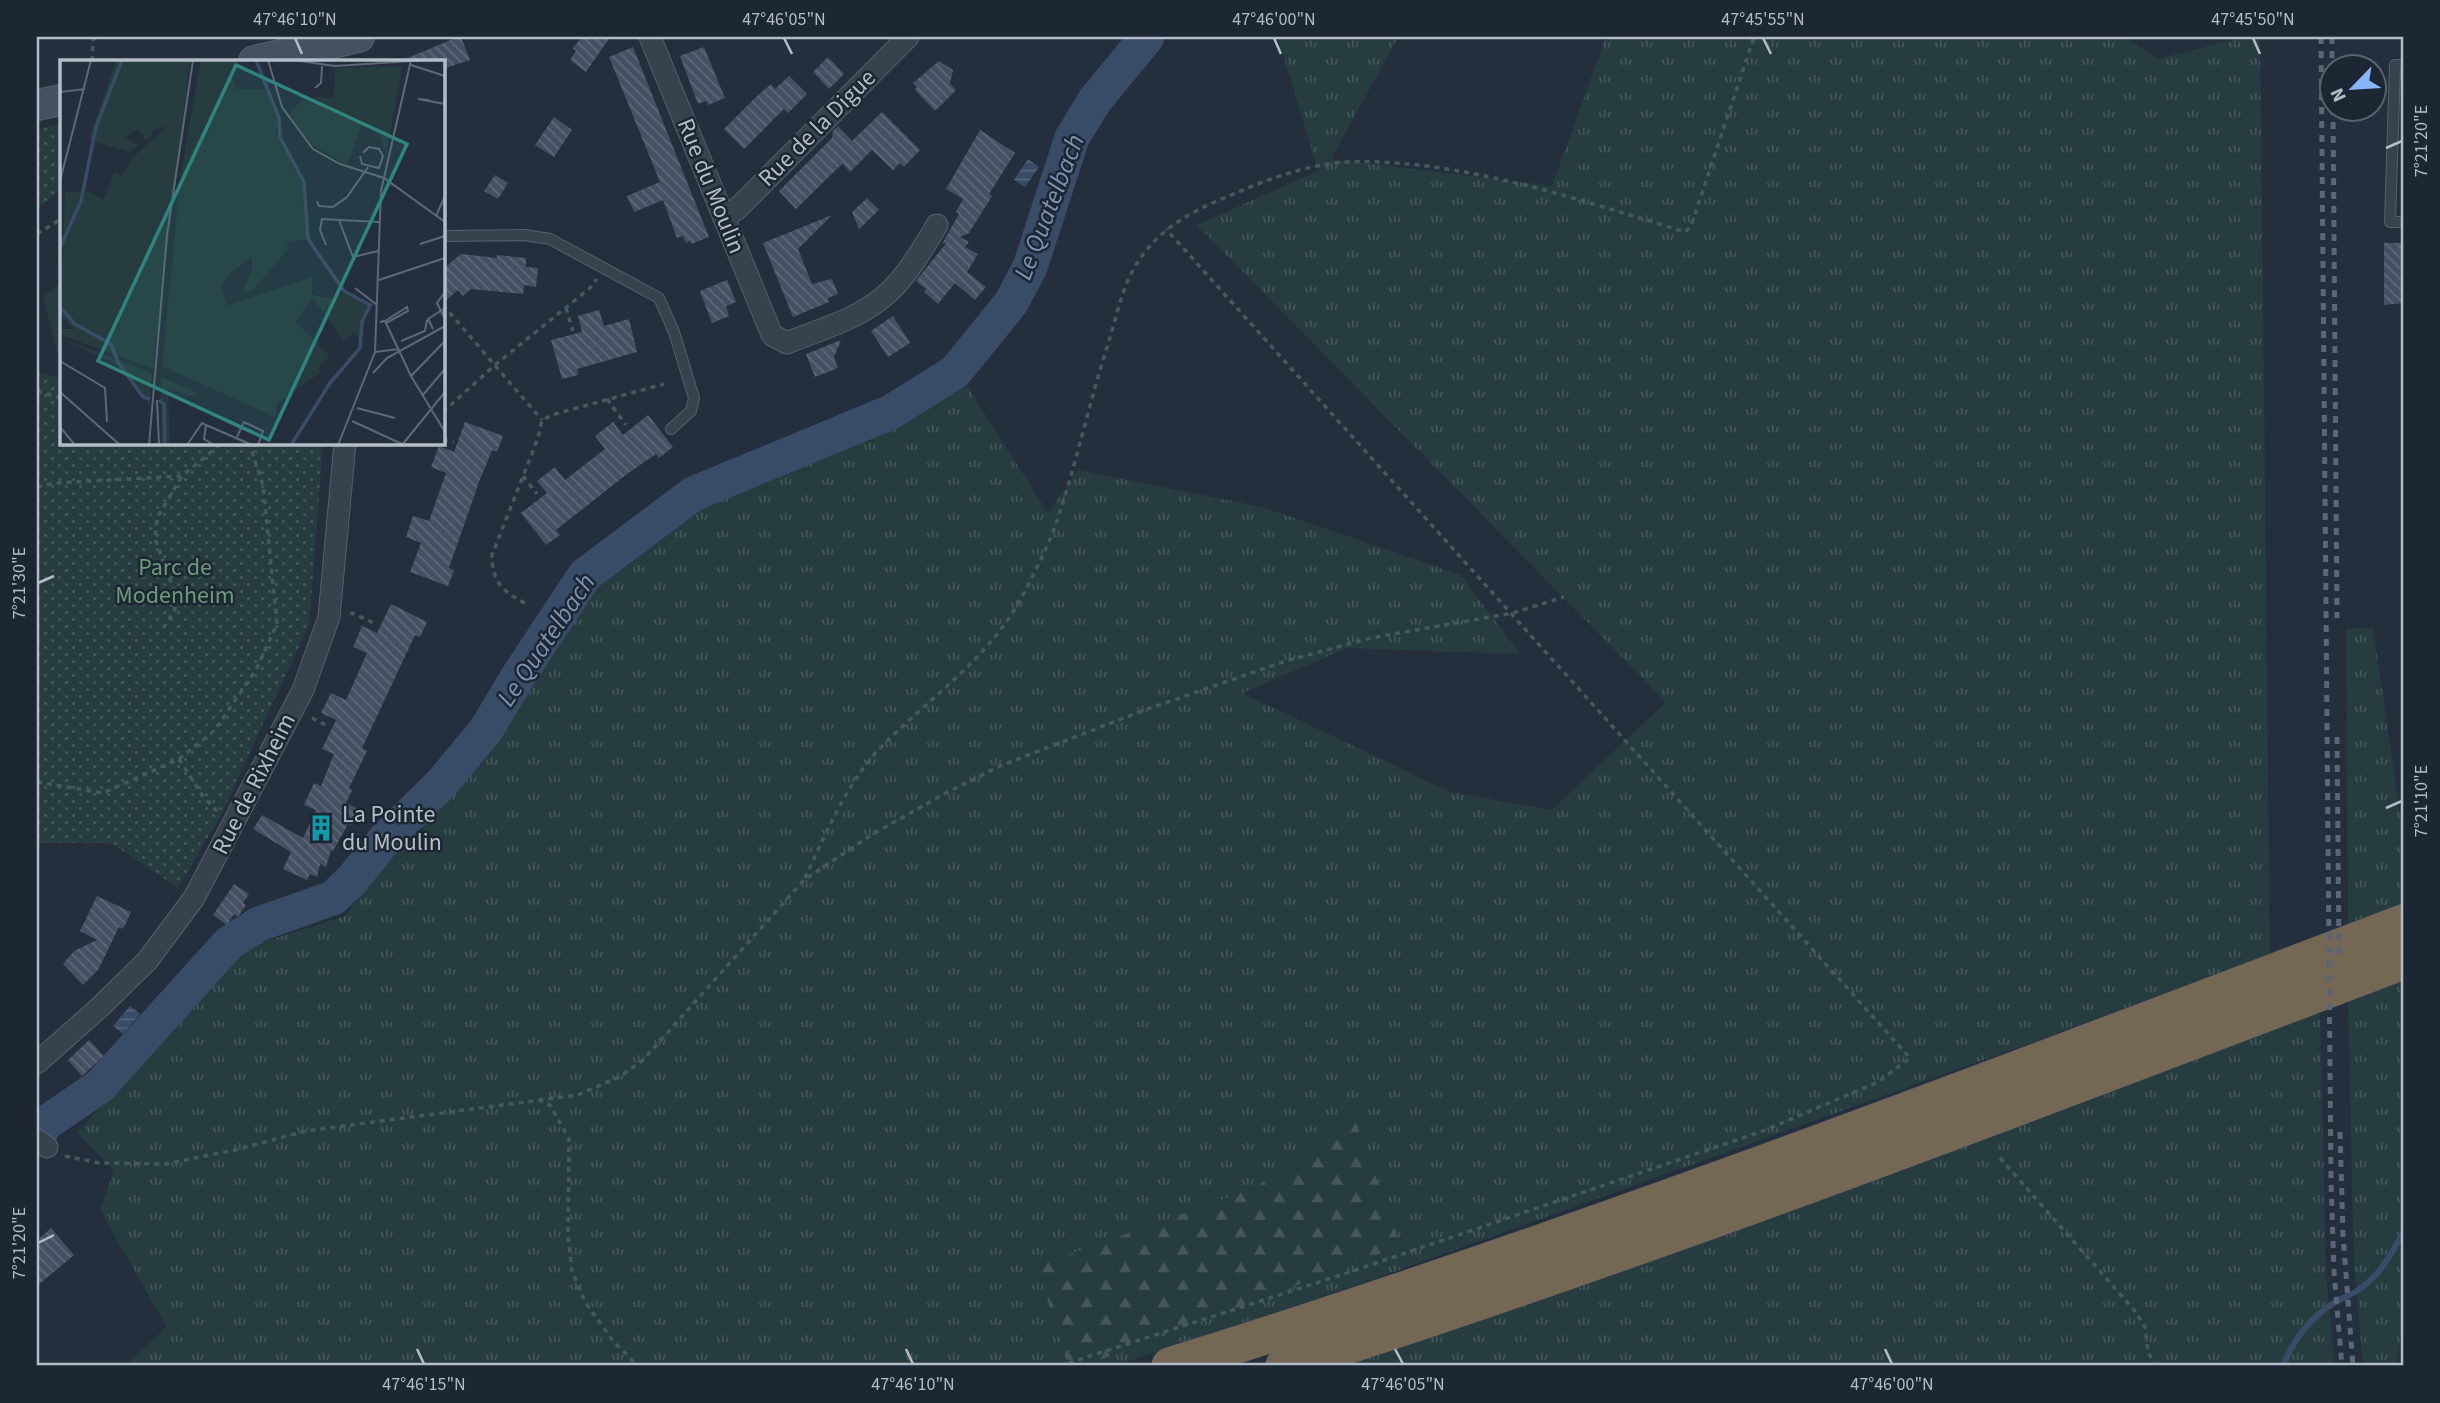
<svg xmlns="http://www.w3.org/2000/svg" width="2440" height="1403" viewBox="0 0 2440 1403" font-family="'Source Sans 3',sans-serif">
	<defs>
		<pattern id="grass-tufts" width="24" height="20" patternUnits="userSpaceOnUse" patternTransform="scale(1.75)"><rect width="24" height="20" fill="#263c3f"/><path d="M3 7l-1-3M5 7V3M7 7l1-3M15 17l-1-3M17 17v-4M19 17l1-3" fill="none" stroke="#435659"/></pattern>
		<pattern id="forest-firs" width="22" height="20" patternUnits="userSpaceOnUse" patternTransform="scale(1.75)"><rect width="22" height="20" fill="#263c3f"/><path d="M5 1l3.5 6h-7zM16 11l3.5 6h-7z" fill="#435659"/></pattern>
		<pattern id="park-dots" width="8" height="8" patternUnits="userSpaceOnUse" patternTransform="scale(1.75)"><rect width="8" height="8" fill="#263c3f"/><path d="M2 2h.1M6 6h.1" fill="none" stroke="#435659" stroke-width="1.8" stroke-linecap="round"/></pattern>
		<pattern id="water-rules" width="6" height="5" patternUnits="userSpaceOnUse" patternTransform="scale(1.75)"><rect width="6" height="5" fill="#394c67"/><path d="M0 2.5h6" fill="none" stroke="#53647b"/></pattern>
		<pattern id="building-back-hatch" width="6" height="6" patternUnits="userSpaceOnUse" patternTransform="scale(1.75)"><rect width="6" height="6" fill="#455162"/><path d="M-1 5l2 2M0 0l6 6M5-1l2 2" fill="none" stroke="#5d6877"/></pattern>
	</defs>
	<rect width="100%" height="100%" fill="#242f3e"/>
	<g fill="url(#grass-tufts)">
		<polygon points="1278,37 1398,37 1331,159 1552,186 1606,37 2124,37 2159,59 2243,37 2260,37 2270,957 1360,1284 1114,1366 125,1366 167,1327 100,1210 114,1170 77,1133 237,950 345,916 415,819 442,795 498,729 591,581 699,501 890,422 962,378 1048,513 1078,470 1262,507 1461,575 1520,654 1347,648 1242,693 1450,792 1552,810 1666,702 1197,225 1318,171"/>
		<polygon points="2373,628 2403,833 2403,904 2348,925 2346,629"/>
		<polygon points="2403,977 2403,1312 2397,1366 2363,1366 2354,1262 2348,998"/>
		<polygon points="2320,1010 2326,1276 2335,1366 1331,1366"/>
	</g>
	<polygon fill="url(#forest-firs)" points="1354,1117 1401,1246 1084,1366 1068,1366 1037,1266 1254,1188"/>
	<g fill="url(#park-dots)">
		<polygon points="61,124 61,190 37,209 37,129"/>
		<polygon points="37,373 61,378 61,443 323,443 309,625 221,815 178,888 111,843 37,843"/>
	</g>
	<polygon fill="#263c3f" points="61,283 61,367 43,297"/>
	<g fill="url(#water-rules)">
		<polygon points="1028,159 1039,167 1025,187 1014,180"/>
		<polygon points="130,1006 140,1014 123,1034 113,1026"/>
	</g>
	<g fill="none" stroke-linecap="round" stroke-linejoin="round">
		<path stroke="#394c67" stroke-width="6" d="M2283,1366C2293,1340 2308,1320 2332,1304C2341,1298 2352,1295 2361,1288C2381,1274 2391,1254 2403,1233"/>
		<polyline stroke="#394c67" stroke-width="35" points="37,1137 46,1123 100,1086 229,943 259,924 333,898 352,880 385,839 442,783 486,730 517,678 585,575 693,494 891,412 955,372 1011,303 1030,267 1072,138 1095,100 1147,37"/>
	</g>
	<g fill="url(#building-back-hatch)">
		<polygon points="458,37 461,37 470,60 443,69 443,61 400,61"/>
		<polygon points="582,37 610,37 586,72 570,60 576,51 573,48"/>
		<polygon points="633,47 709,237 691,244 690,241 686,243 683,236 677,238 663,200 634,212 627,196 660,182 609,57"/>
		<polygon points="704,47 725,98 708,105 706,101 698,104 680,56"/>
		<polygon points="828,57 844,74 829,89 813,72"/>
		<polygon points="939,61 953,70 950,84 956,90 935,111 915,90 917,87 913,83"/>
		<polygon points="789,76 807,94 788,113 784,109 744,149 724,129 758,95 771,84 775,89"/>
		<polygon points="882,112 920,150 904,167 900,163 893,170 872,150 850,172 843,164 841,165 796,209 779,191 832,138 833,131 838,126 852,141"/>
		<polygon points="554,117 572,130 554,157 535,145"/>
		<polygon points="980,130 1015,153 989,194 992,196 969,233 960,237 969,242 965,247 978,254 967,272 986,287 975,300 955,283 938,304 924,292 926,289 916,281 947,242 942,244 959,214 956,212 963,199 946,189"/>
		<polygon points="495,175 508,183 498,199 484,191"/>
		<polygon points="867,198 879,210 859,229 852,212"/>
		<polygon points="832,215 798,249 812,284 832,279 838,294 828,298 829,302 793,317 763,243"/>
		<polygon points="2384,243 2403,243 2403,303 2384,305"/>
		<polygon points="461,254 497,258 497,255 526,258 526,267 538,268 536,287 524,285 523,294 471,289 463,296 458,290 443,303 443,269"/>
		<polygon points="727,280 736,302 726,306 729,316 712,323 700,291"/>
		<polygon points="599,310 604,326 629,319 637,352 577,369 578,375 562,379 551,340 582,332 578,316"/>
		<polygon points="893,316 910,343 888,357 871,331"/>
		<polygon points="841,340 834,357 838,368 815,377 806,354"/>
		<polygon points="648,415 673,447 659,458 656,454 627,474 556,530 560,535 546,545 521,513 547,493 537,481 555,467 565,480 605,449 595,436 613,422 623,435"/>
		<polygon points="465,422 503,436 497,452 492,450 479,482 449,568 454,570 448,586 410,572 421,543 406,537 413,516 429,521 446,473 431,467 439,446 454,452"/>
		<polygon points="391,604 427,622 420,637 415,635 362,748 367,751 349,788 352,790 346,803 360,810 350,826 348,824 333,851 331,850 326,867 320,864 317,877 310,874 307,880 283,869 291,852 253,829 262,815 303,838 316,810 304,805 314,783 321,786 334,754 322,749 336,720 321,713 331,693 346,700 367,653 353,647 362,626 377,633"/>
		<polygon points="234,884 249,894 243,903 246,905 238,917 234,914 227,925 213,915"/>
		<polygon points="97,896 131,912 123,929 119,927 98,970 83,985 63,964 74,951 97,940 80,931"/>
		<polygon points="89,1040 104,1056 82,1076 68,1060"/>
		<polygon points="51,1228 74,1255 37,1286 37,1241"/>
	</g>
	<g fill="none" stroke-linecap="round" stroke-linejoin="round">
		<g stroke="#565f6c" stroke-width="12">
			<g id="lane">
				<polyline points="2403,65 2395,65 2390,222 2403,222"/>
				<polyline points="443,236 524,235 550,239 659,298 674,332 694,398 691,411 671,429"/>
			</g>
		</g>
		<g stroke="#565f6c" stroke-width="23">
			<g id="street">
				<path d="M650,37L772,335L787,343C821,329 862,318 889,292C909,273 923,248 937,225"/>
				<polyline points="724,218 737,209 908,37"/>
				<polyline points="37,1063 100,1007 147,961 194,898 303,690 329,617 345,443"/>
				<polyline points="37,1140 47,1147"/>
			</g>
		</g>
		<g stroke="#565f6c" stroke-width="32">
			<g id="secondary">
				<polyline points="254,61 359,37"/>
				<polyline points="37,105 61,100"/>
			</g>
		</g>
		<g stroke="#434c59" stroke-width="38">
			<g id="highway">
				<path d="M1170,1366C1587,1236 1995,1078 2403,923"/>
				<path d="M1284,1366C1662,1245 2032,1102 2403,961"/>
			</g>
		</g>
		<g stroke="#44595c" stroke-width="3.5" stroke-dasharray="5 5" stroke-linecap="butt">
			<polyline points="92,61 93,40 96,37"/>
			<polyline points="37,234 61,219"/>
			<polyline points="443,305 542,420"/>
			<polyline points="566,308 573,331"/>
			<polyline points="37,391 61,398"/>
			<polyline points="607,399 626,425"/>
			<polyline points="443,412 495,365 590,288 597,279"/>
			<polyline points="443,440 454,442"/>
			<polyline points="523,476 537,494"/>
			<polyline points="37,487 55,483 182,476 222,443"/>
			<path d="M525,603C503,592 492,582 492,555L538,438L542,420L555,414L664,384"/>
			<polyline points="351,615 352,613 376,624"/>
			<polyline points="163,628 175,611 174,590 155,539 157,518 182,476"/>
			<polyline points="312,718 328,726"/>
			<polyline points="179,759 202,795 217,811"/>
			<polyline points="37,782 103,793 179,759 214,731 256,670 277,624 263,485 249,443"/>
			<path d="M805,878C826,833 848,780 884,744C933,695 993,655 1025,591C1035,572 1045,552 1053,532C1075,471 1088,406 1108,344C1115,322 1120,297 1130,276C1151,233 1187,213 1229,196C1258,183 1290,171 1322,165C1354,159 1387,162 1419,165C1510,176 1597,205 1685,232L1691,226L1754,37"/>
			<polyline points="538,1100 550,1105 569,1139 568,1235 572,1271 585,1302 613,1341 638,1366"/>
			<polyline points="65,1156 99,1163 165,1164 235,1150 306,1131 578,1095 621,1076 643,1060 804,880 873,834 946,793 1000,766 1142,711 1286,661 1371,638 1513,613 1564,597"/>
			<polyline points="2000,1158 2135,1311 2145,1327 2148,1352 2156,1366"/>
			<polyline points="1059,1366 1338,1276 1763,1131 1878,1082 1910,1058 1166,229"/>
		</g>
		<use href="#lane" stroke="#38414e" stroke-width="10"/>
		<use href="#street" stroke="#38414e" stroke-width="21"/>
		<use href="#secondary" stroke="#465061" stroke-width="30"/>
		<use href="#highway" stroke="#746855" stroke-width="37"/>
		<g stroke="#5a6575" stroke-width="5" stroke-dasharray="7 7" stroke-linecap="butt">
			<polyline points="2321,37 2331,1181 2334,1272 2342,1366"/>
			<polyline points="2332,37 2332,66"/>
			<polyline points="2333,108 2337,618"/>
			<polyline points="2337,737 2339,954"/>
			<polyline points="2340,1132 2343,1235 2353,1366"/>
		</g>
	</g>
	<path fill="none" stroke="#b4bcc9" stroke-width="2.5" d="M295,38L302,54M784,38L792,54M1274,38L1281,54M1763,38L1771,54M2253,38L2260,54M2386,148L2402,141M38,583L54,576M2386,808L2402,801M38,1243L54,1235M417,1349L424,1364M906,1349L913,1364M1395,1349L1403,1364M1885,1349L1892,1364"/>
	<defs>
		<g id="building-bare" transform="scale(2.1)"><path d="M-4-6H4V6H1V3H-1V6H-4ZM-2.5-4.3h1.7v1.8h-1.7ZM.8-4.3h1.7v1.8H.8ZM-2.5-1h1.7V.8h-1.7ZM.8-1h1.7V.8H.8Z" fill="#0f9aa8" stroke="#1d2633" stroke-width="2.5" paint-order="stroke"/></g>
	</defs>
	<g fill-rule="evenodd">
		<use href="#building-bare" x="321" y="828"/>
	</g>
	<g text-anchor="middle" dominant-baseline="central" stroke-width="5" stroke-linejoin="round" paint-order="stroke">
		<g font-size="24" fill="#b4bcc9" stroke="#1d2633">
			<text transform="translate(817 128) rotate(-45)">Rue de la Digue</text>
			<text transform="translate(711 186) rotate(68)">Rue du Moulin</text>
			<text transform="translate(254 784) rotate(-63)">Rue de Rixheim</text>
		</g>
		<g font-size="24" fill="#6b9a76" stroke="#1d2633">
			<text x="175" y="567">Parc de<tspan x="175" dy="28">Modenheim</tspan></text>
		</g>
		<g font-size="24" fill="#b4bcc9" stroke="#1d2633" text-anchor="start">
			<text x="342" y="814">La Pointe<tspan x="342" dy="28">du Moulin</tspan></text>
		</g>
		<g font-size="26" font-style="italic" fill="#7c92b1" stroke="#1d2633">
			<text transform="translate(1049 207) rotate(-69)">Le Quatelbach</text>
			<text transform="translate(546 640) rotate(-56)">Le Quatelbach</text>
		</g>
	</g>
	<g transform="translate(60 60)">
		<rect width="385" height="385" fill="#242f3e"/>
		<path d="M56,0H130L93,309L0,274V269H14L0,255L5,132H30L43,140L55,112L61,116L74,96L108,66L94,70L87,81L78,69L65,78L79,85L69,92L29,80ZM141,0H176L180,6L170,10L176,29H205L218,59L216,74L243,123L246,141V179L226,182L229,188L194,229L181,232L192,211V196L169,215L161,227L167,246L252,217V235L272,238L283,231L309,247L301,261V281L293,273L284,281L252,237L236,262L270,296L258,308L261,312L217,343L215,357L102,306L120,118ZM0,278L92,313L90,344L55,304ZM101,317L138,333L136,337L108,329L110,385H101Z" fill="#263c3f"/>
		<path d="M120,136L134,138V185L116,184Z" fill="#263c3f"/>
		<path d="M343,6L326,93L317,67L301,66L288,104L280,101L253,86L229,55L244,37L274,38L275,8Z" fill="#263c3f"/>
		<path fill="none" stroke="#394c67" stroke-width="3.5" d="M196,0L219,58L220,77L244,122L248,179L284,231L310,245L302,262L300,288L270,323L231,385M0,188L21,141L36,67L62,0M0,247L15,264L51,284L58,302L83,337L90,339M99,340L104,344L105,385"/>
		<path fill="none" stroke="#5e6776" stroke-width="2" d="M208,0L222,47L253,89L280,104L324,118L385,162M233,0L275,6L368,0M351,5L385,16M255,28L261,23L262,6M0,32L25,29M369,40L358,39L385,44M300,96L302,104L319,108L323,96L319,89L309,87L303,93M0,121L31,0M257,141L259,146L273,147L287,137L308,107M376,156L385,136M279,160L293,197L318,191M360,184L385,176M266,185L260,170L262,159L319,162M319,220L385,198M295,228L317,245M385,232L377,243L385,259M325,261L347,247L348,251L326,263M320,262L325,261L351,316L385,372M373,269L368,259L385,248M341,281L365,271L367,260M315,292L339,289M0,301L45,328L47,362M313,313L327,298L385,266M351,316L385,281M0,332L60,385M362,336L385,309M97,340L99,385M297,348L335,358M292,361L342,384M146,365L192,385M0,367L15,385M177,377L184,362L203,371L198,385M89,385L107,175L133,0M127,385L142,363L146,365L144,379L154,385M278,385L315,292L321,131L351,0M342,385L385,332"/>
		<path fill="#308480" fill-opacity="0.15" stroke="#308480" stroke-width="3.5" d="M176,5L347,84L209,380L38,301Z"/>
		<rect width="385" height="385" fill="none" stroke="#b4bcc9" stroke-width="3.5"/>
	</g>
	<rect width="2440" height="1403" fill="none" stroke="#1d2633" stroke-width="77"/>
	<g transform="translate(2353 88) rotate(245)"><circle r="33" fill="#1d2633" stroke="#59626f" stroke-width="2"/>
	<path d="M0-5L12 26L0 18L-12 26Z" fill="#8ab4f8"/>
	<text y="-10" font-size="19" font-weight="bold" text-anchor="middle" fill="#b4bcc9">N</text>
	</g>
	<rect x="38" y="38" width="2364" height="1326" fill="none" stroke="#b4bcc9" stroke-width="2.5"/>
	<g font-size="18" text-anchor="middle" fill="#b4bcc9">
		<text x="295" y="25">47°46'10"N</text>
		<text x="784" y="25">47°46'05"N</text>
		<text x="1274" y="25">47°46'00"N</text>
		<text x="1763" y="25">47°45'55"N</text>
		<text x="2253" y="25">47°45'50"N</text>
		<text transform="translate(2421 141) rotate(-90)" y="6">7°21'20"E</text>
		<text transform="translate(19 583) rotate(-90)" y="6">7°21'30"E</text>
		<text transform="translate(2421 801) rotate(-90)" y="6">7°21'10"E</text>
		<text transform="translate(19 1243) rotate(-90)" y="6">7°21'20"E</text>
		<text x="424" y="1390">47°46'15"N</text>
		<text x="913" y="1390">47°46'10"N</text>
		<text x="1403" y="1390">47°46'05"N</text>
		<text x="1892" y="1390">47°46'00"N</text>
	</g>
</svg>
